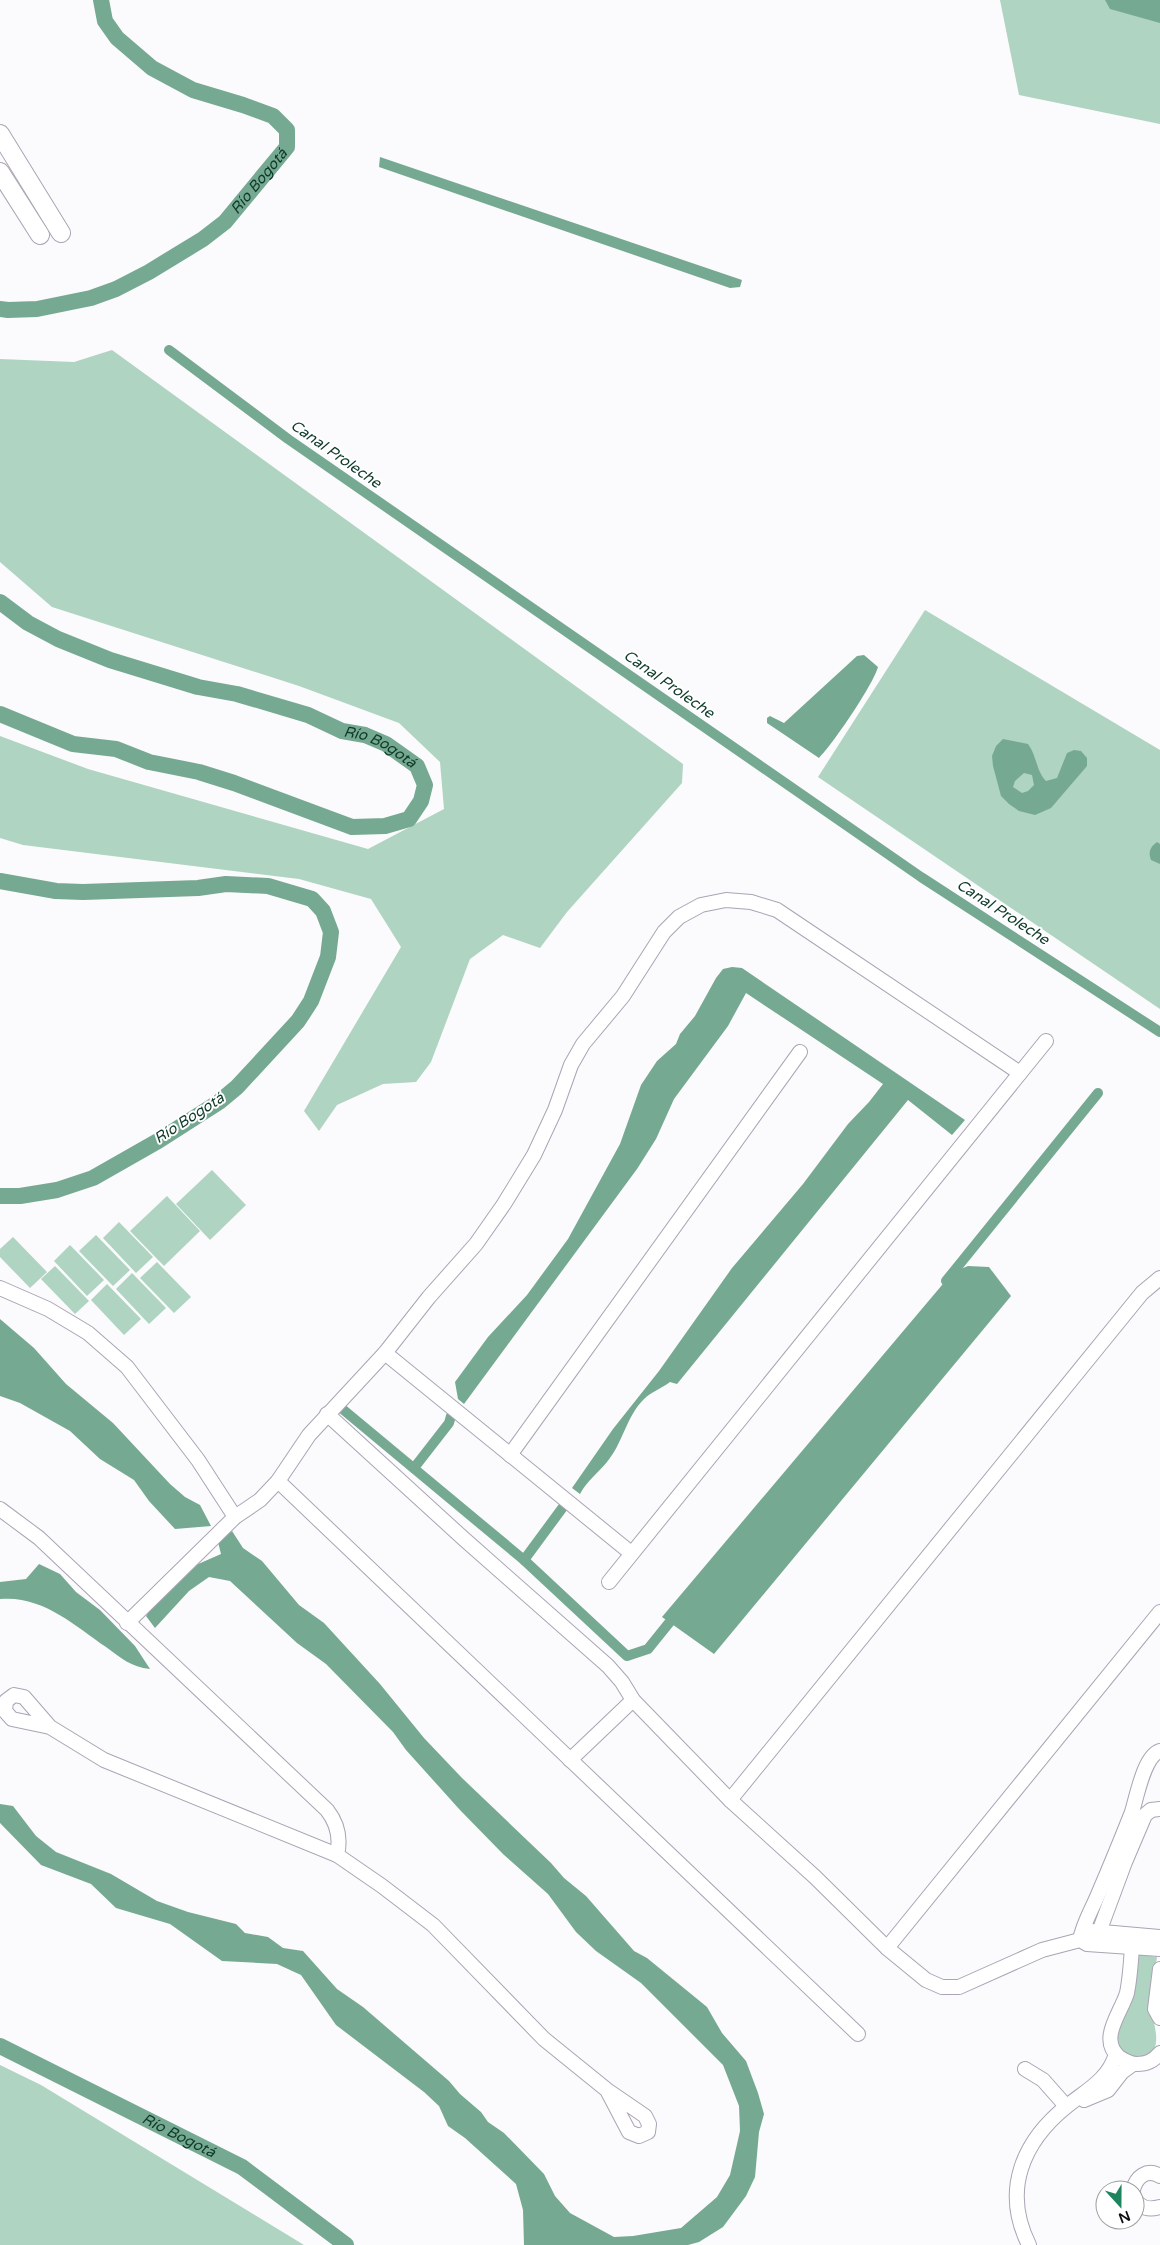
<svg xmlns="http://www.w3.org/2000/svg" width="1160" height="2245" viewBox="0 0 1160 2245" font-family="'Varela Round',sans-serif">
	<rect width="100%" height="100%" fill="#fbfafd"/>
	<g fill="#afd4c1">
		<polygon points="1000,0 1160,0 1160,124 1019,95"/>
		<polygon points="112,350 683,764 682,783 567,912 540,948 503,935 470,959 431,1062 416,1082 383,1084 337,1105 319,1131 304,1111 401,947 371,899 299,879 23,845 0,838 0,736 88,769 368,849 444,809 440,762 399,723 299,686 52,607 0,562 0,359 74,362"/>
		<polygon points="925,610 1160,750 1160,1009 818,777"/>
		<polygon points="212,1170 246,1205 210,1240 176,1204"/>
		<polygon points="167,1196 200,1231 164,1266 130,1231"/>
		<polygon points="119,1222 153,1257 136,1273 103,1238"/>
		<polygon points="96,1235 130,1270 113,1286 79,1251"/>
		<polygon points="13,1237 47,1272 30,1288 0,1257 0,1249"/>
		<polygon points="70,1245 104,1280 87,1296 54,1261"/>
		<polygon points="157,1262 191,1297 174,1313 140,1278"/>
		<polygon points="55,1266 89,1301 75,1314 41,1279"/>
		<polygon points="132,1273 166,1308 149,1324 116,1289"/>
		<polygon points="107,1284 141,1319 124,1335 91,1300"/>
		<path d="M1137,1954L1157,1957C1155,1972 1149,1991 1151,2006C1152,2021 1160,2035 1154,2050C1145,2061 1126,2061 1119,2047C1116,2040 1117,2034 1117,2028Z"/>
		<polygon points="0,2065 41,2085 304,2245 0,2245"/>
	</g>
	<g fill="#76a991" fill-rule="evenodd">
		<polygon points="1105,0 1160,0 1160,23 1110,9"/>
		<polygon points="380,157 742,280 740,287 730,288 379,167"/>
		<path d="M864,655L878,667C873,685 833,744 819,758L767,723V718L770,716L784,723L857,656Z"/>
		<path d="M1003,739L1028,744C1037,756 1036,771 1046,781L1057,778L1067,753L1074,750L1081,751L1087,758V766L1051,808L1035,815L1019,811L1009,804L1001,796L993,766L992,756L996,746ZM1024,773L1032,775L1034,785L1028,791L1022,793L1013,787L1015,781Z"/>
		<path d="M1157,842L1160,844V864L1151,860C1148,852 1150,847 1157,842Z"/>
		<path d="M732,967L742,968L965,1120L952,1135L908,1100L677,1384L670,1382C662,1388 651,1392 644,1399C626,1417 623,1443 607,1462C598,1473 587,1481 580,1494L572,1488L613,1429L659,1371L732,1268L803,1184L848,1124L869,1102L883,1084L746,993L728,1026L674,1099L656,1139L637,1169L464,1404L458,1399L455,1382L488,1337L527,1295L568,1239L620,1144L641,1085L657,1061L676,1044L680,1034L695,1016L716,978L723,969Z"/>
		<polygon points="968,1266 989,1267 1011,1296 714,1654 662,1617 953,1272"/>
		<polygon points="0,1319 34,1348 66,1384 113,1423 170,1484 185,1497 200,1505 211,1526 175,1529 149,1501 134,1480 100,1459 70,1431 20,1403 0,1396"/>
		<polygon points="232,1531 243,1548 262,1561 299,1605 324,1623 380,1684 424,1738 462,1778 551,1863 564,1878 586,1896 634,1951 647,1958 707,2007 722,2033 746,2061 758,2093 764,2114 759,2132 755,2177 746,2196 723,2227 699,2242 688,2245 524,2245 523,2210 516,2184 465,2138 448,2126 439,2106 424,2092 336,2025 301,1975 277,1964 222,1961 170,1924 116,1908 91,1884 41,1865 0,1823 0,1804 13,1806 36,1836 56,1852 111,1874 157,1901 188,1912 236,1924 245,1933 268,1937 283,1948 303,1951 337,1989 363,2007 449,2081 460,2094 481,2112 488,2122 504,2133 544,2174 555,2196 570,2213 614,2237 633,2236 681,2228 717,2197 730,2175 740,2131 739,2106 723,2065 641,1983 596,1951 576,1932 548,1894 503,1854 460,1810 406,1750 393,1732 326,1664 297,1643 230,1581 209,1577 189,1591 155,1628 146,1616 156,1602 196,1565 221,1554 218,1542"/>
		<path d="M39,1564L60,1574L76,1592L100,1610L135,1646L150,1669C131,1667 121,1658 106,1647C74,1625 42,1595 0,1599V1582L26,1579Z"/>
	</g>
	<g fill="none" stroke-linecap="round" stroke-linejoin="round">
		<g stroke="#76a991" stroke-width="10">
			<polyline points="169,350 288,439 921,877 1160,1032"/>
			<polyline points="946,1281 1098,1093"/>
			<polyline points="340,1407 524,1560 627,1656 648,1649 677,1613"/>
			<polyline points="414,1468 449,1423 451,1416"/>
			<polyline points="524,1560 566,1503"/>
		</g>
		<g stroke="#76a991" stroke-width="16">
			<path id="s1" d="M0,309L8,310L37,309L91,298L116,289L149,272L203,239L225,222L287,147V130L273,116L243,105L193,90L152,68L117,38L105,21L101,0"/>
			<path id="s2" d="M0,602L28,623L58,639L110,660L198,687L237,694L308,715L342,731L365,735L386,744L417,766L425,785L421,801L409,819L385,826L352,827L234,783L199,772L149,762L116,749L73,744L0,714"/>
			<polyline points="0,881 56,891 83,892 198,888 226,884 268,886 312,899 323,911 331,932 328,957 311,1001 298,1021 237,1087 219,1102 158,1141 93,1178 57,1190 20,1196 0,1196"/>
			<path id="s3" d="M0,2046L242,2167L346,2245"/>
		</g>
		<g stroke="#aaa4b4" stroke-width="16">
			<g id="minor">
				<polyline points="0,1288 48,1309 88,1333 127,1367 198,1460 235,1517"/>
				<polyline points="385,1353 631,1553"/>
				<polyline points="327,1414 464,1539 608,1666 622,1682 633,1700 730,1800 815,1877 887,1948 926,1980 942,1987 959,1987 1042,1950 1080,1940 1087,1944 1160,1949"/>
				<polyline points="510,1455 800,1052"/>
				<polyline points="278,1481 858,2034"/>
				<path d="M0,1509L39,1538L327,1810C338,1824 341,1838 337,1855"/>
				<polyline points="609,1582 1046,1041"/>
				<polyline points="127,1623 235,1517 260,1500 278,1481 309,1435 385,1353 429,1297 476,1244 504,1204 534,1155 555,1110 571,1065 583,1044 623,996 664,932 679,917 701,905 726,900 751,902 777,910 1020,1073"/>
				<polyline points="50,1727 12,1719 5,1711 6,1701 14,1695 24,1697 50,1727 104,1760 337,1855 382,1886 433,1925 544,2039 607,2090 645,2116 649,2124 648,2132 639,2136 629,2132 607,2090"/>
				<polyline points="570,1760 633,1700"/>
				<polyline points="730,1800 1142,1293 1160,1278"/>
				<polyline points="1091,1931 1160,1937"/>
				<polyline points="1099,1932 1125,1862 1145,1815 1151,1810 1160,1809"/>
				<path d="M1080,1940C1083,1924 1091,1911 1097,1897C1109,1869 1121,1840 1132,1812C1137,1796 1144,1756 1160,1751"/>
				<path d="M1132,1947C1131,1962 1130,1978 1127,1993C1121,2013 1098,2039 1119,2057C1125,2061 1130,2064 1137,2064C1147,2064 1153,2061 1160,2053"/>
				<polyline points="887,1948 1160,1612"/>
				<polyline points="1160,1969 1155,2009 1160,2018"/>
				<polyline points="1025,2069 1043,2080 1066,2106"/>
				<polyline points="1084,2100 1108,2090 1122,2072 1133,2064"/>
				<path d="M1133,2190C1136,2177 1147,2168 1160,2176"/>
				<path d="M1135,2199C1141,2209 1150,2210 1160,2207"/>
				<path d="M1029,2245C1002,2191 1022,2142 1067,2106C1087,2090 1108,2080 1116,2054"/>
			</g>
		</g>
		<g stroke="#aaa4b4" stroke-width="20">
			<g id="major">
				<polyline points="0,134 61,233"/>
				<polyline points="0,172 40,235"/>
			</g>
		</g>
		<use href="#minor" stroke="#fff" stroke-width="14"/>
		<use href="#major" stroke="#fff" stroke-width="18"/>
	</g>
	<g text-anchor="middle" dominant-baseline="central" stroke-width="4" stroke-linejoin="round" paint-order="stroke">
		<g font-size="15" font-style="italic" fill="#0e3a29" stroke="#fff">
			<text stroke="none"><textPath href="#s1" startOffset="300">Río Bogotá</textPath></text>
			<text transform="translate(336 454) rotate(35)">Canal Proleche</text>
			<text transform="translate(669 684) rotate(35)">Canal Proleche</text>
			<text stroke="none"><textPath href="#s2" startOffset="410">Río Bogotá</textPath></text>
			<text transform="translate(1003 912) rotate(33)">Canal Proleche</text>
			<text transform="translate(189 1118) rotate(-33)">Río Bogotá</text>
			<text stroke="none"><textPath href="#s3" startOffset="200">Río Bogotá</textPath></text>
		</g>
	</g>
	<g transform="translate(1120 2205) rotate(159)"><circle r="24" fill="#ffffff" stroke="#9f9ea0"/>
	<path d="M0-4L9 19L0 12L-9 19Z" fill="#1e845e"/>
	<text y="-8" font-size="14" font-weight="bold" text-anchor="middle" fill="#0f0d12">N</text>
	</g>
</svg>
